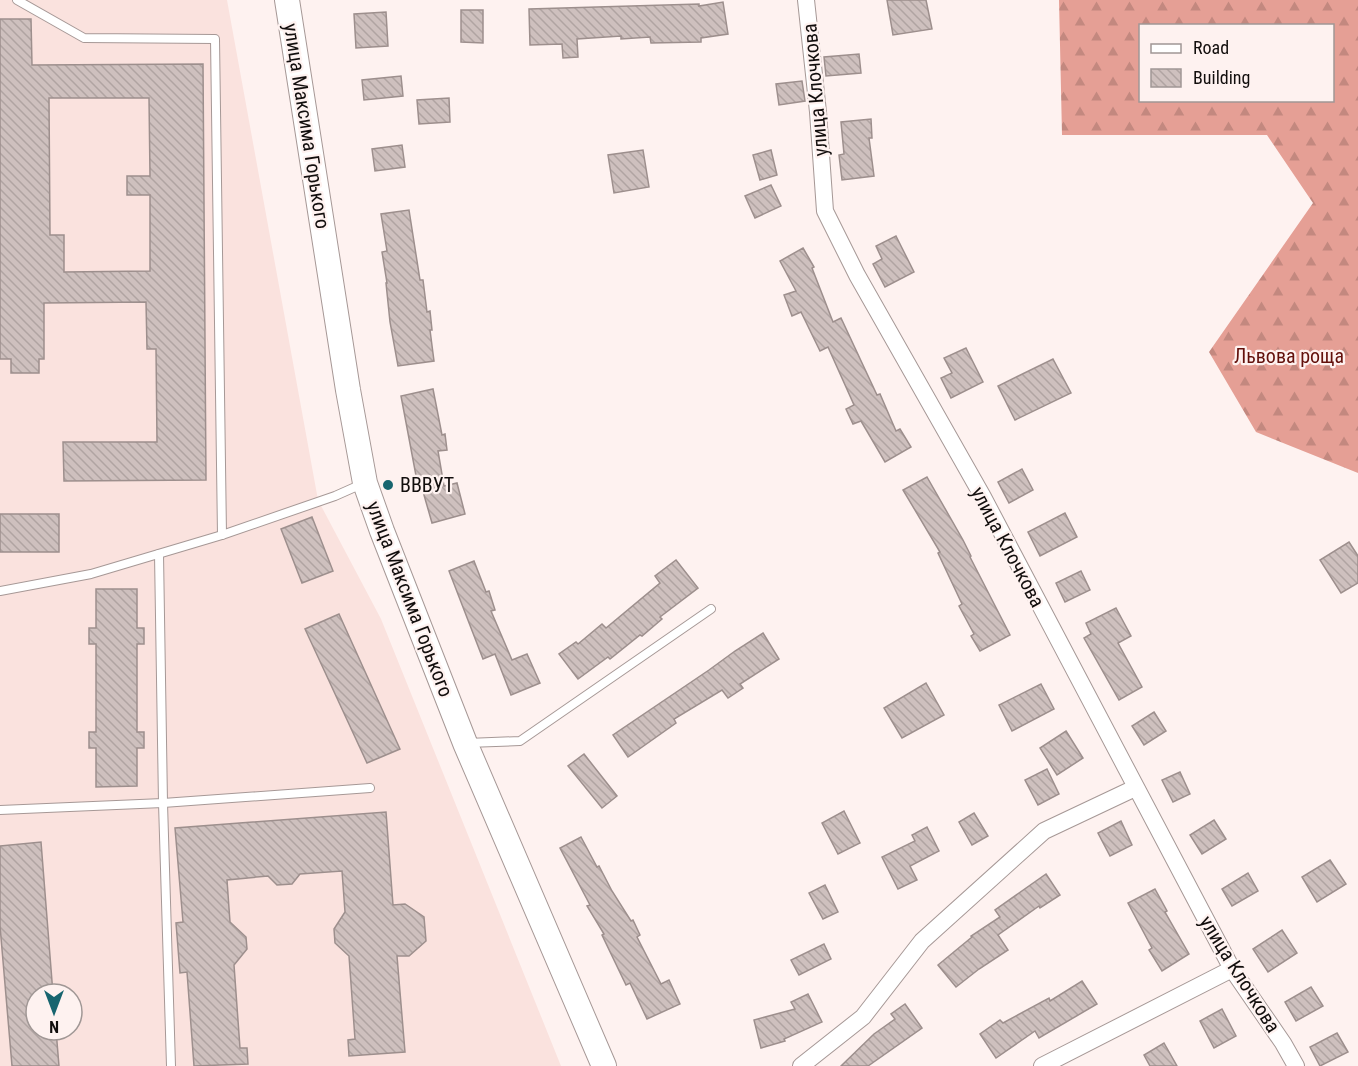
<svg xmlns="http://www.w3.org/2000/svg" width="1358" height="1066" viewBox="0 0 1358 1066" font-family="'Roboto Condensed',sans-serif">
	<defs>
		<pattern id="forest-firs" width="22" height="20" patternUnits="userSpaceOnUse" patternTransform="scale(1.5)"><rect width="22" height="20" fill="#e59f95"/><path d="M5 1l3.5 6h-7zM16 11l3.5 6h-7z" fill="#c3887f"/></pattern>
		<pattern id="building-back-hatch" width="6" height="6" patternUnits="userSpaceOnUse" patternTransform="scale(1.5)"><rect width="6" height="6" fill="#cec0be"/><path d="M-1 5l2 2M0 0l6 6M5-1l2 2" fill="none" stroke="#b0a4a2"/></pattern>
	</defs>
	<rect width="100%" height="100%" fill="#fef2f0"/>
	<path fill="#fae2de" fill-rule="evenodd" d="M0,0H227L318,500L381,619L561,1066H0ZM36,994H72V1030H36Z"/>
	<path fill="url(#forest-firs)" fill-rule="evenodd" d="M1059,0H1358V473L1256,432L1209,352L1313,203L1267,135H1062ZM1140,26H1332V100H1140Z"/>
	<g fill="url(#building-back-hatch)" stroke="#9d8f8d" stroke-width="1.5" fill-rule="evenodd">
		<polygon points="887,0 926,0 932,29 893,35"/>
		<polygon points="723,2 728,34 701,38 701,42 651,43 650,37 621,39 621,36 577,39 578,57 563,58 562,44 530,45 529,9 699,4 699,6"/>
		<polygon points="461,10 483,10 483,43 461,42"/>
		<polygon points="386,12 388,46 356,48 354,14"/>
		<path d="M0,19H31L32,65L203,64L206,480L64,481L63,442H157L156,349H147L146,302L44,303V359H39V373H11V359H0ZM49,98H149L150,176H127V195H150V271L64,272V235H50Z"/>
		<polygon points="859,54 861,73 826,76 824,57"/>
		<polygon points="401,76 403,96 364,100 362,80"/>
		<polygon points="802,81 805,101 779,105 776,84"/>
		<polygon points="449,98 450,122 419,124 417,100"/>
		<polygon points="871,119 872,138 869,138 874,176 842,180 839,155 844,154 841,122"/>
		<polygon points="402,145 405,167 375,171 372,149"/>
		<polygon points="643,150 649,187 614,193 608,155"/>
		<polygon points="771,150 777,175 760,180 753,155"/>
		<polygon points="771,185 781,206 755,218 745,196"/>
		<polygon points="409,210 420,280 423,280 427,312 430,311 432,330 430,330 434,361 398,366 390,322 386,283 387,283 382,252 387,251 381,214"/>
		<polygon points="896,236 914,272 885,287 873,264 882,259 876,246"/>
		<polygon points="803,248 814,267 812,268 833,322 841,318 877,395 880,394 896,431 900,429 911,447 885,462 861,421 853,424 846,409 854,405 828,347 820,351 801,312 792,316 784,295 796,291 780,261"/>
		<polygon points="966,348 983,382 951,398 941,378 952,373 944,358"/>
		<polygon points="1053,359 1071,393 1015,420 998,386"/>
		<polygon points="433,389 442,435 445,434 447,450 438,451 444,486 457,483 465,514 432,523 420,481 417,481 401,396"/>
		<polygon points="1022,469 1033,490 1009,503 998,482"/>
		<polygon points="927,477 963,540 971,556 970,557 1010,635 980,651 971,636 974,634 959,606 962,604 938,553 940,552 903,490"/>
		<polygon points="1065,513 1077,537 1040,556 1028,532"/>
		<rect x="0" y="514" width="59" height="38"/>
		<polygon points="312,517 333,571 302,583 281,529"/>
		<polygon points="1349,542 1358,556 1358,583 1341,593 1320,560"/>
		<polygon points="676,560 698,588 660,617 662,619 642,636 640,635 610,659 608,657 578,679 559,654 576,642 578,644 602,624 606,628 660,583 655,576"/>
		<polygon points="474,561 486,592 489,591 495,610 491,611 512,660 527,654 540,683 511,695 495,654 483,659 449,571"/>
		<polygon points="1081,571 1090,590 1065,602 1056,583"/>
		<polygon points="96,589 137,589 137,628 144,628 144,644 137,644 137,732 144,732 144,748 137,748 137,786 96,787 96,748 89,748 89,732 96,732 96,644 89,644 89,628 96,628"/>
		<polygon points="1116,608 1131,636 1118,643 1142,687 1119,700 1084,638 1091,634 1086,623"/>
		<polygon points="339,614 400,749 367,763 305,629"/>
		<polygon points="763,633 779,659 740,684 743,688 728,698 722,690 674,719 676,723 628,757 613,735 709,670 735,651"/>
		<polygon points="926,683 944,715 902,738 884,708"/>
		<polygon points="1041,684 1054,709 1012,731 999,705"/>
		<polygon points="1154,712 1166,731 1144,745 1132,726"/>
		<polygon points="1066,731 1083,758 1057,775 1040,748"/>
		<polygon points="584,754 617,796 602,808 568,766"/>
		<polygon points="1047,769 1059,794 1038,805 1025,780"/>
		<polygon points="1180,772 1190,794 1173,802 1162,780"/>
		<polygon points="844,811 860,843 838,854 822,823"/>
		<polygon points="386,812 393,905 405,904 424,917 426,941 409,956 397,956 405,1052 349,1056 348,1040 355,1039 349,956 335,943 334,929 345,912 342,871 300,874 292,884 277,885 268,876 227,880 230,922 246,937 247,949 234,965 240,1048 247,1048 248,1064 194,1066 187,972 180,973 176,923 183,922 175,828"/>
		<polygon points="974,813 988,836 972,845 959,822"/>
		<polygon points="1214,820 1226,839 1202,854 1190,835"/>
		<polygon points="1121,821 1132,845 1110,856 1098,833"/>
		<polygon points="927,827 939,851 910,866 917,880 898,889 882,857 915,841 912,835"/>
		<polygon points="581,837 597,867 599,866 612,891 631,921 633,920 640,935 637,937 661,984 669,980 680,1004 647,1019 630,983 626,985 602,935 604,934 587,906 590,905 560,848"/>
		<polygon points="41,842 53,994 36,994 36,1030 56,1030 59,1066 12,1066 0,926 0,846"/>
		<polygon points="1330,860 1346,884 1317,902 1302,877"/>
		<polygon points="1248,873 1258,891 1232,906 1222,889"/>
		<polygon points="1046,874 1060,895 1040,908 1039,906 998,935 1008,950 979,969 956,987 938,965 972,937 971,936 1000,917 995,910"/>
		<polygon points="825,885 838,912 823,919 809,893"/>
		<polygon points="1155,889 1167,911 1165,912 1189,954 1162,971 1149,950 1152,948 1128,903"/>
		<polygon points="1282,930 1297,953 1268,972 1253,949"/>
		<polygon points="824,944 831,959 799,975 791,960"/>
		<polygon points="1082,981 1097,1004 1039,1038 1035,1031 996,1058 980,1034 1000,1020 1003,1023 1049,998 1050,1001"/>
		<polygon points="1311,987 1323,1006 1296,1021 1285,1002"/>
		<polygon points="808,994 822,1022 784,1039 785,1041 761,1048 754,1020 795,1009 791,1002"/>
		<polygon points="905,1004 922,1028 868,1066 841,1066 874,1034 895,1019 891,1014"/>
		<polygon points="1222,1009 1236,1036 1214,1048 1200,1021"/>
		<polygon points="1337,1033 1348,1052 1320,1066 1310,1047"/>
		<polygon points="1164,1043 1177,1066 1150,1066 1144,1055"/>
	</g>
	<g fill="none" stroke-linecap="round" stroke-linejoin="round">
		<g stroke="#a69896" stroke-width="10">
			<g id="service">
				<polyline points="17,0 84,38 215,39 222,535"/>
				<polyline points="159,554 163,803 171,1066"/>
				<polyline points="0,591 91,574 222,535 335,496 362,484"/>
				<polyline points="467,743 520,741 711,609"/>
				<polyline points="0,810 163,803 370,788"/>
			</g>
		</g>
		<g stroke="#a69896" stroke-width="18">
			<g id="minor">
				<polyline points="806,0 818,112 825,211 857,275 983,497 1232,969 1283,1043 1296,1066"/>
				<polyline points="801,1066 863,1017 922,941 1044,831 1135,788"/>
				<polyline points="1042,1066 1232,969"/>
			</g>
		</g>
		<g stroke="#a69896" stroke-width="26">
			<polyline id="secondary" points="287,0 348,390 365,483 382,531 465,743 604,1066"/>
		</g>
		<use href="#service" stroke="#fff" stroke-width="8"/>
		<use href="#minor" stroke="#fff" stroke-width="16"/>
		<use href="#secondary" stroke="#fff" stroke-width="24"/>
	</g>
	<circle fill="#18656f" stroke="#fef2f0" stroke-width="2" cx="388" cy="485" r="6"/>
	<g text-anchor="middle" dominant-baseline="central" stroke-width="4.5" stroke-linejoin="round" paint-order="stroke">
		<g font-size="20" fill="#120e0d" stroke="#fef2f0">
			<text transform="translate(815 90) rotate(-95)">улица Клочкова</text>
			<text transform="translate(307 126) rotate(81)">улица Максима Горького</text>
			<text transform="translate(1008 547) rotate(62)">улица Клочкова</text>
			<text transform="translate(410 599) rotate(69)">улица Максима Горького</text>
			<text transform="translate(1240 974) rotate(58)">улица Клочкова</text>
		</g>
		<g font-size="20" fill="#63110c" stroke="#fef2f0">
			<text x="1289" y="356">Львова роща</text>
		</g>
		<g font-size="20" fill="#120e0d" stroke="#fef2f0" text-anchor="start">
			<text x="400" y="485">ВВВУТ</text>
		</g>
	</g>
	<rect x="1139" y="24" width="195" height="78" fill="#fef2f0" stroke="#a09795" stroke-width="1.5"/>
	<rect x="1151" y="44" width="30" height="9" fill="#ffffff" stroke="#a09795" stroke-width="1.5"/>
	<text x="1193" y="54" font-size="18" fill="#120e0d">Road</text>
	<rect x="1151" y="69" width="30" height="18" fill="url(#building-back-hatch)" stroke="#a09795" stroke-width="1.5"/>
	<text x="1193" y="84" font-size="18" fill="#120e0d">Building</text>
	<g transform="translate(54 1012) rotate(180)"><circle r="28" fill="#fef2f0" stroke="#a09795" stroke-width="1.5"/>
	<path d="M0-4.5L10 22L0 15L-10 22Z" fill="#18656f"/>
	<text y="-9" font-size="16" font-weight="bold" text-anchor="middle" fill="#120e0d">N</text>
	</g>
</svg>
